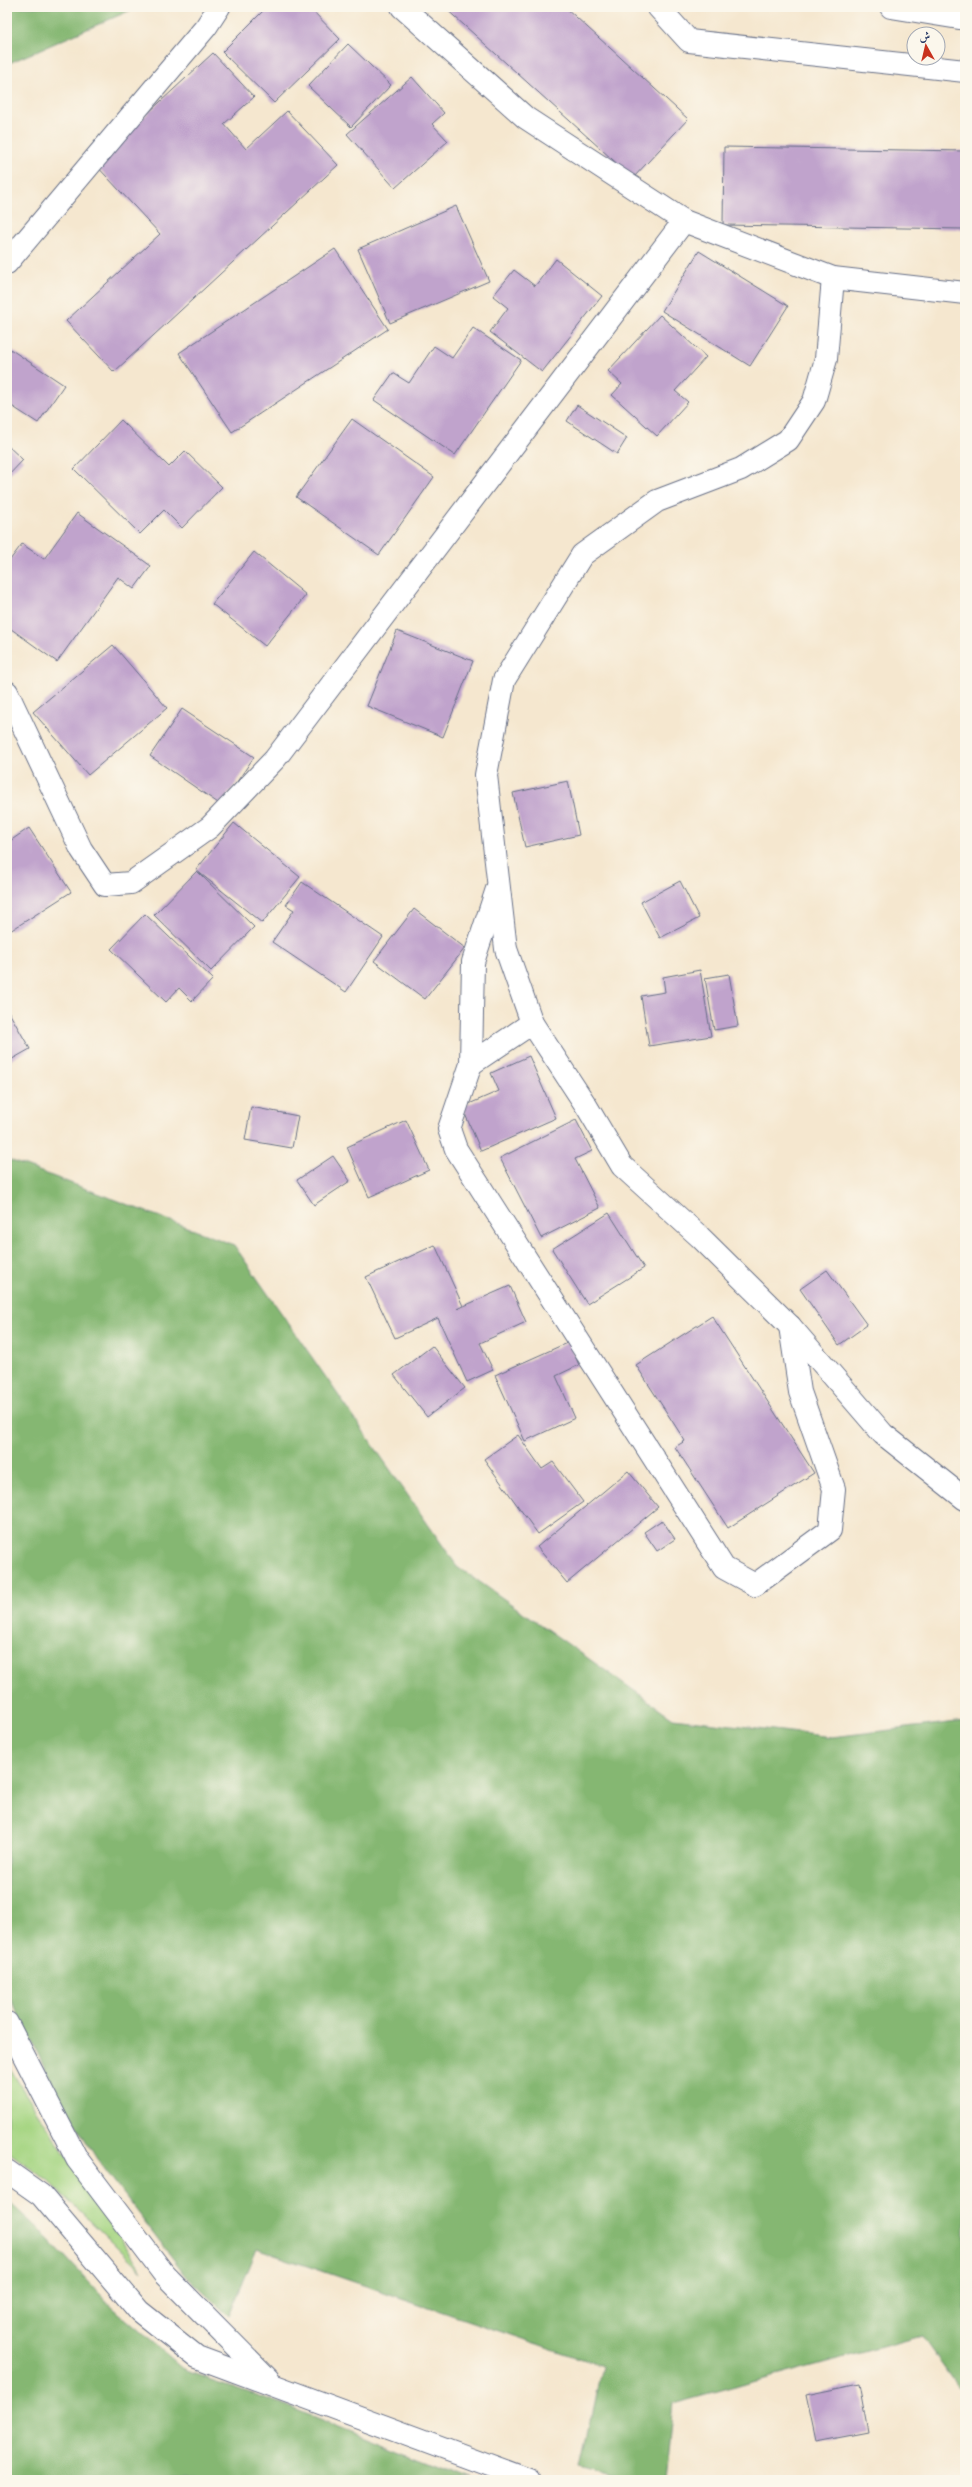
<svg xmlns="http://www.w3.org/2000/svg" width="972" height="2487" viewBox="0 0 972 2487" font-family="Alegreya,Amiri,serif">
	<rect width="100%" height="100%" fill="#fbf7ec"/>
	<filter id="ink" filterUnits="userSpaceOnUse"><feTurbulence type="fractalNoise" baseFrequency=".025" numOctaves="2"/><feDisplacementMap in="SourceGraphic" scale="8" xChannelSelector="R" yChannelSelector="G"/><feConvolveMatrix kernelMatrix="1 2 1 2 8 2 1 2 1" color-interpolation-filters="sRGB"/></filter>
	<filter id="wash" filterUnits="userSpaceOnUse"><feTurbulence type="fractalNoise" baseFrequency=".012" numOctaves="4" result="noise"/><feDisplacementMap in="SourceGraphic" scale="16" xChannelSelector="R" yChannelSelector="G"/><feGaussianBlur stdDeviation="0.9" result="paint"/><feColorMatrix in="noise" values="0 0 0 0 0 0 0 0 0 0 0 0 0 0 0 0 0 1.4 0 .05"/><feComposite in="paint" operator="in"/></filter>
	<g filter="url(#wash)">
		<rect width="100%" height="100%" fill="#f5e7cf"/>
		<polygon fill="#a7d684" stroke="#618271" points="7,2063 23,2090 142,2271 49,2181 7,2151"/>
		<g fill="#85b772" stroke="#507368">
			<polygon points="7,7 138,7 7,64"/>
			<polygon points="7,1159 234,1245 457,1566 673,1718 832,1737 965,1721 965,2396 922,2336 673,2404 665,2480 629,2480 580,2466 602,2366 257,2249 229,2316 187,2277 97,2159 62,2102 7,1992"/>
			<polygon points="11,2204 47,2237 112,2307 186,2371 279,2403 472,2480 7,2480 7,2215"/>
		</g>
		<g id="blocks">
			<g fill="#c0a3cc">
				<polygon points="267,7 309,7 340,39 274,103 222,52"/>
				<polygon points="444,7 565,7 688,119 633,178"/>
				<polygon points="348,44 391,85 351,127 308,86"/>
				<polygon points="213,53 254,97 224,124 246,149 287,111 338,165 114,372 66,321 160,234 94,163"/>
				<polygon points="412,77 444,113 432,124 448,141 395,188 347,134"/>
				<polygon points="724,147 965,151 965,229 723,225"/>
				<polygon points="456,206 489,281 390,323 358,249"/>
				<polygon points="335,249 388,329 232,432 179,353"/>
				<polygon points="699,251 788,306 750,366 662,311"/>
				<polygon points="556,259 602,296 542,372 490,332 508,308 493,296 514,270 535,286"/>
				<polygon points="660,315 706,357 675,391 688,402 657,436 612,395 622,384 608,371"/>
				<polygon points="473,328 521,360 455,455 374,400 393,373 409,383 434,346 452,358"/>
				<polygon points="7,347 64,385 38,423 7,403"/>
				<polygon points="577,405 627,438 617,454 567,421"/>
				<polygon points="352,419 434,477 379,555 296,497"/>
				<polygon points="121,420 169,467 185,451 222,487 182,528 164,510 140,534 74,469"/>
				<polygon points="7,445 23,460 7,477"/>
				<polygon points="77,513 151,566 134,589 118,577 57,662 7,626 7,564 22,544 44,559"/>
				<polygon points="254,552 306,595 265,646 212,604"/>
				<polygon points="397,631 473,661 443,737 367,706"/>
				<polygon points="113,645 167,708 88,775 33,712"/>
				<polygon points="182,709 254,757 221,805 150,756"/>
				<polygon points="568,781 579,835 525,847 513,793"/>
				<polygon points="234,823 300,877 262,923 196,870"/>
				<polygon points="29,828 71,892 10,931 7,927 7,843"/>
				<polygon points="197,871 254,927 211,971 154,915"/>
				<polygon points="680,881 699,918 660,938 641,902"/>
				<polygon points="302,882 383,937 346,992 272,942 294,910 286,905"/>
				<polygon points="414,909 465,948 425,999 374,961"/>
				<polygon points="145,914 213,979 192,1001 179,988 166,1002 111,949"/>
				<polygon points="700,970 711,1036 649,1046 641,996 665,992 663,977"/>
				<polygon points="729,974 738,1026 714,1030 705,978"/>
				<polygon points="7,1009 30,1049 7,1062"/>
				<polygon points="529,1056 556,1118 481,1151 462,1107 499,1091 491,1073"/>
				<polygon points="251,1107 298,1116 292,1148 245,1140"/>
				<polygon points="406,1120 429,1170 369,1197 347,1147"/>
				<polygon points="576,1120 592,1151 575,1159 600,1208 541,1238 500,1158"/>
				<polygon points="333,1156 350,1181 314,1205 297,1180"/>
				<polygon points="609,1213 644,1268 587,1304 552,1249"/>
				<polygon points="435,1245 463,1306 457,1309 510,1286 526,1322 480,1343 493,1370 467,1382 438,1318 395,1338 366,1277"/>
				<polygon points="827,1270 867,1325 839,1345 800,1289"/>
				<polygon points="712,1316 814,1473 728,1528 675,1447 685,1441 636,1365"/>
				<polygon points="569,1342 579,1365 556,1376 575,1418 525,1441 495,1375"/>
				<polygon points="432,1346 465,1388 427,1417 394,1375"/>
				<polygon points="518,1435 542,1469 553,1462 583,1502 538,1534 484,1459"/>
				<polygon points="628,1471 658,1507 567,1583 537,1547"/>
				<polygon points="662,1520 675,1539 657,1551 644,1532"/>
				<polygon points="859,2384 868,2432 816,2442 806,2395"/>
			</g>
		</g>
	</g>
	<g filter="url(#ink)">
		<use href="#blocks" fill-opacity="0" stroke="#676f86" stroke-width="1"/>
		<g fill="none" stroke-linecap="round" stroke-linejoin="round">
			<g stroke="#676f86" stroke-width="24">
				<g id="minor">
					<polyline points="402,7 526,118 684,221 833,278 965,293"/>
					<polyline points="658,7 689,41 965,71"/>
					<polyline points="891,7 965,19"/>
					<polyline points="7,263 206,27 219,7"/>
					<polyline points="833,278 826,359 814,401 788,440 741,469 657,501 582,555 504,680 486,775 506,949 532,1023 587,1107 622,1166 700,1237 790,1326 883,1434 965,1499"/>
					<polyline points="7,692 81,849 105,885 131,883 210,827 275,759 684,221"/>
					<polyline points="497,889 473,962 471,1064 449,1129 456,1149 724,1568 755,1585 830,1530 834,1489 800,1392 790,1326"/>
					<polyline points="471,1064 532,1023"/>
					<polyline points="7,2023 77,2159 164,2274 268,2379"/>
					<polyline points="7,2171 41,2195 139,2311 197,2357 529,2480"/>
				</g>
			</g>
			<use href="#minor" stroke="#fff" stroke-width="22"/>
		</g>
	</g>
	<rect width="972" height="2487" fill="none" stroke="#fbf7ec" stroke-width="24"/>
	<g transform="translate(926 46) rotate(352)"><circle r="19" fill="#fbf7ec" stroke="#a1a7b3"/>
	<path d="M0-3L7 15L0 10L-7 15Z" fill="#c8321e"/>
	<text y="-6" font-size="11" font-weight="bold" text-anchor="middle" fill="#1b2f5e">ش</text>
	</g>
</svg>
